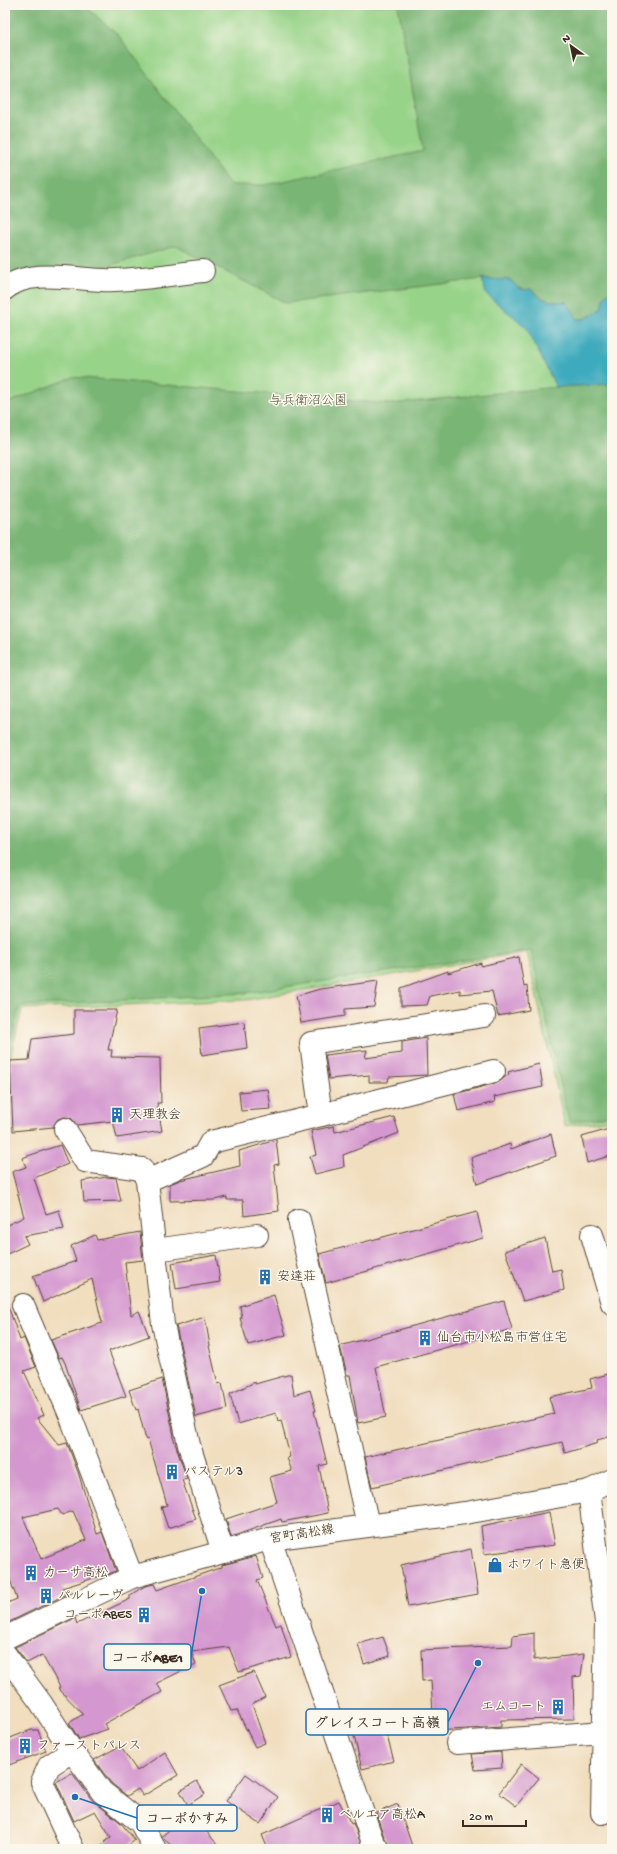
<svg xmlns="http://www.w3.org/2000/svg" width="617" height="1854" viewBox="0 0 617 1854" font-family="'Gochi Hand','Klee One',sans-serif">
	<rect width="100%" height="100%" fill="#fbf7ec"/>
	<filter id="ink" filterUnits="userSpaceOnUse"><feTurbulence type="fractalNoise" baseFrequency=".025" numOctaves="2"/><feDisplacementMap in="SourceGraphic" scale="8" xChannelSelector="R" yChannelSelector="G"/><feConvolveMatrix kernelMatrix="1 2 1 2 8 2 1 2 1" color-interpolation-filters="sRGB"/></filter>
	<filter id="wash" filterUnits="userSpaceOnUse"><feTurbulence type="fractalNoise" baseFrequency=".012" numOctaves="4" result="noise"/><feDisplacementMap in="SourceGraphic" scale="16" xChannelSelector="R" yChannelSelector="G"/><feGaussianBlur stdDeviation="0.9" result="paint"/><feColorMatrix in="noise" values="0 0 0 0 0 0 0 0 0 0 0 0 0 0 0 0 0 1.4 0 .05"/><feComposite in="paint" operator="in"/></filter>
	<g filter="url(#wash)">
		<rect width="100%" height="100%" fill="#f1debf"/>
		<polygon fill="#97d388" stroke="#697e53" points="5,5 612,5 612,1119 565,1126 527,952 246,1000 22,1009 5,1079"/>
		<g fill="#79b574" stroke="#5a7049">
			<path d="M5,5H84L119,36L230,185H265L423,151L398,5H612V291L605,296L602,309L584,319H577L566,302C549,302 543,301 531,289C520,291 517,288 511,280L482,279L286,303L176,246L5,296Z"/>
			<polygon points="73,377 390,404 556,387 612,384 612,793 607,795 612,813 612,1115 569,1122 531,950 245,993 20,1006 5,1063 5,404"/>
		</g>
		<path fill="#3eaabd" stroke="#3c6a6e" d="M482,279L511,280C517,288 520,291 531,289C543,301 549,302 566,302L574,312L577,319H584L602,309L605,296L612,291V384L556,387L526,327L486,294Z"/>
		<g id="blocks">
			<g fill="#d497cf" fill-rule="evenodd">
				<polygon points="519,957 524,987 527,986 529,1010 498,1016 492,991 460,994 460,990 430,996 427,1005 401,1006 401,988 448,971 448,973 481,963 481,966"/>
				<polygon points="378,981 374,1007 345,1009 345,1016 301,1023 296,996 320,989"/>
				<polygon points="74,1010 117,1010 108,1050 112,1050 111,1057 160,1058 161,1103 157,1103 162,1131 117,1138 113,1121 77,1125 71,1118 65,1117 58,1119 53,1127 13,1131 10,1061 29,1060 32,1039 74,1034"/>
				<polygon points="244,1022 247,1048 202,1055 199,1028"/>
				<polygon points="426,1038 427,1075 389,1077 388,1082 369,1082 369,1075 329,1079 325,1055 367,1050 365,1058 402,1053 402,1042"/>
				<polygon points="539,1064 543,1087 494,1097 495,1102 458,1111 454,1094 497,1083 509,1074 508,1072"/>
				<polygon points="268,1089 271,1109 241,1111 239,1092"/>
				<polygon points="394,1117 399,1133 343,1155 344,1167 315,1174 310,1157 316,1155 311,1131 334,1126 335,1132"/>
				<polygon points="612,1128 612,1155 587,1163 582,1137"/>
				<polygon points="551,1134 556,1156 477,1184 471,1158 510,1144 511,1149"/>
				<polygon points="276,1140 279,1164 274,1165 279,1211 244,1216 243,1200 227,1200 227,1197 214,1200 170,1201 170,1184 180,1180 240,1166 239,1151"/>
				<polygon points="60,1145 68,1164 34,1178 46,1214 59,1210 64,1229 24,1236 28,1244 5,1255 5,1226 24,1217 12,1172 26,1167 22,1158"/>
				<polygon points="107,1177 116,1178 121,1201 84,1202 82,1181"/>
				<polygon points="477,1212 483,1238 326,1283 319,1254"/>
				<polygon points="140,1232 143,1260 125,1262 131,1315 139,1311 149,1336 109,1351 126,1396 81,1410 65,1363 62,1357 59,1358 51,1340 102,1323 92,1279 43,1302 33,1276 76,1261 71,1246 95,1235 97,1240"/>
				<polygon points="545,1238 552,1271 561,1269 564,1290 523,1301 505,1251"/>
				<polygon points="216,1255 220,1282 176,1289 172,1263"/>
				<polygon points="274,1295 286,1335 248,1345 240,1318 242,1318 240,1306"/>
				<polygon points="504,1301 512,1329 376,1367 386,1417 358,1423 350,1375 347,1375 340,1346"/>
				<path d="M7,1303L20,1340L24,1338L36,1367L24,1371L44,1415L37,1418L59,1445L67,1443L78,1472L97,1534L102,1532L116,1571L101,1577L100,1576L62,1588L65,1595L5,1624V1604L17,1599L5,1566V1304ZM58,1509L62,1515L73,1511L86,1540L41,1559L23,1517Z"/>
				<polygon points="205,1317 210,1346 209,1346 218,1384 222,1383 227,1409 196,1417 176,1326"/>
				<polygon points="612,1373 612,1436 597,1440 598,1443 565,1453 562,1442 372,1487 365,1457 554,1414 549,1397 592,1388 590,1379"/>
				<polygon points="291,1374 294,1395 310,1390 316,1411 314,1411 327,1464 319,1466 328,1513 282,1522 281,1519 231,1537 226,1519 277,1502 270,1477 292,1471 287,1458 290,1457 281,1420 278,1421 276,1413 238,1424 230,1394 255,1382 255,1384"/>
				<polygon points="162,1379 174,1436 173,1437 187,1479 182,1480 196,1519 168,1528 161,1507 167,1505 148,1439 146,1440 138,1409 136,1410 129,1390"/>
				<polygon points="549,1512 555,1545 484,1554 481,1526"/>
				<polygon points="471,1549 478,1594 408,1607 401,1565"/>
				<polygon points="256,1556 263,1578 257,1580 276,1626 281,1624 291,1657 239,1672 229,1647 191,1652 196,1664 157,1683 162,1692 104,1724 108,1729 79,1739 69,1723 83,1714 58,1688 60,1687 42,1655 27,1663 15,1647 75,1618 77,1624 130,1599 130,1595 145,1586 154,1584 157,1590 222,1567 222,1565"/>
				<polygon points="534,1633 534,1660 584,1654 581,1676 573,1677 574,1719 501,1720 501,1727 434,1731 431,1680 422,1681 421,1650 512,1646 513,1636"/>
				<polygon points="383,1637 390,1656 364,1664 358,1644"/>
				<polygon points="254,1672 265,1697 252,1704 265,1743 255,1747 237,1710 231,1711 219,1685"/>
				<polygon points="380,1711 394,1761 362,1769 350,1720"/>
				<polygon points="31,1730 38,1730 46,1751 9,1765 5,1753 5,1740"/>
				<polygon points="120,1746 137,1771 165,1752 178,1775 143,1796 138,1789 127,1796 111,1783 94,1760"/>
				<polygon points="501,1752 502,1768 475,1770 472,1754"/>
				<polygon points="521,1764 539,1778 516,1806 499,1793"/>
				<polygon points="72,1773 92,1800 120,1822 135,1840 124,1849 97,1849 111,1837 95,1811 74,1821 56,1782"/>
				<polygon points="246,1774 278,1797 260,1824 226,1801"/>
				<polygon points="197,1781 205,1794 188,1805 180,1791"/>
				<polygon points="339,1801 351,1824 353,1823 363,1849 268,1849 262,1835"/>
				<polygon points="398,1804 413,1849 390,1849 383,1834 376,1813"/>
				<polygon points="188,1809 221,1849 175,1849 163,1838 162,1836 168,1831 165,1825"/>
			</g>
		</g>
	</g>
	<g filter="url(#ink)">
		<use href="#blocks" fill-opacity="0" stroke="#564536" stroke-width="1"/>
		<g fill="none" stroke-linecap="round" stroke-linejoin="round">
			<g stroke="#564536" stroke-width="24">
				<g id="minor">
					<path d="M5,289C30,266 84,282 115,280C145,279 174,274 203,271"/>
					<polyline points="321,1115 494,1071"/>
					<polyline points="65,1129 85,1161 142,1169 147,1181 163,1324 189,1445 223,1552"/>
					<polyline points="147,1181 203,1156 211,1142 321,1115 311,1043 484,1016"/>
					<polyline points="299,1220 368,1525"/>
					<polyline points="592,1235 612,1303"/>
					<polyline points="156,1250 257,1235"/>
					<polyline points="23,1305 70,1415 132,1577"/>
					<polyline points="589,1491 606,1622 602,1813"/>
					<polyline points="270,1539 372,1840 378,1849"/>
					<polyline points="5,1638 132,1577 270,1539 465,1513 589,1491 612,1480"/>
					<polyline points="5,1654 41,1703 72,1751 49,1766 42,1782 73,1849"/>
					<polyline points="457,1743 604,1732"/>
					<polyline points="72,1751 102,1792 140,1822 155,1849"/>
				</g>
			</g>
			<use href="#minor" stroke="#fff" stroke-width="22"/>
		</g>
	</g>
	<defs>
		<g id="building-bare" transform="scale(1.2)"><path d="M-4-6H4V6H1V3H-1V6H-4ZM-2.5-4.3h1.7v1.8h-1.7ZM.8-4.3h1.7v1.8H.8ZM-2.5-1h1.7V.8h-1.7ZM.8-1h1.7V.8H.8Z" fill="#1f6fb2" stroke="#fbf7ec" stroke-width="2.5" paint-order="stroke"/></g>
		<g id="shop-bare" transform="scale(1.2)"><path d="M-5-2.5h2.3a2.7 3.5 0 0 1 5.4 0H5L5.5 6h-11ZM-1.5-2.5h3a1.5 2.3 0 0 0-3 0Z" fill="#1f6fb2" stroke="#fbf7ec" stroke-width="2.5" paint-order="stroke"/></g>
	</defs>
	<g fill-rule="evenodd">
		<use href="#building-bare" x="117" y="1115"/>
		<use href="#building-bare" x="265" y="1277"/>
		<use href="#building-bare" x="425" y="1338"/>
		<use href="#building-bare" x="172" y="1472"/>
		<use href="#shop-bare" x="495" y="1565"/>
		<use href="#building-bare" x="31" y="1573"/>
		<use href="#building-bare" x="46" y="1596"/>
		<use href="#building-bare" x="144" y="1615"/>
		<use href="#building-bare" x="558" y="1707"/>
		<use href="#building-bare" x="25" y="1746"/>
		<use href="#building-bare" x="327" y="1815"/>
	</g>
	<g text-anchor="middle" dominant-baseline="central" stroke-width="3" stroke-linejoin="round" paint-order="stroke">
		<g font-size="13" fill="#525438" stroke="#fbf7ec">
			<text x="308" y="401">与兵衛沼公園</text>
		</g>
		<g font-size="13" fill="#3b2a1e" stroke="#fbf7ec" text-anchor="start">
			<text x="129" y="1115">天理教会</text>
			<text x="277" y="1277">安達荘</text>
			<text x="437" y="1338">仙台市小松島市営住宅</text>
			<text x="184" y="1472">パステル3</text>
			<text x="507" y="1565">ホワイト急便</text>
			<text x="43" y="1573">カーサ高松</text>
			<text x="58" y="1596">パルレーヴ</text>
			<text x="132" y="1615" text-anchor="end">コーポABE5</text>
			<text x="546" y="1707" text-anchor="end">エムコート</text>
			<text x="37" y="1746">ファーストパレス</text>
			<text x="339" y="1815">ベルエア高松A</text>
		</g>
		<g font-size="13" fill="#3b2a1e" stroke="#fbf7ec">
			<text transform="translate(302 1535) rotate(-9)">宮町高松線</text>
		</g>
	</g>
	<path fill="none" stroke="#1f6fb2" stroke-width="1.5" d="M202 1591L191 1657M478 1663L448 1722M75 1797L137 1818"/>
	<g fill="#1f6fb2" stroke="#fbf7ec" stroke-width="1.5">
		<circle cx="202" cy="1591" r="4"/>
		<circle cx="478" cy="1663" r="4"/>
		<circle cx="75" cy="1797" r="4"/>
	</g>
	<g fill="#fbf7ec" stroke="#1f6fb2" stroke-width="1.5">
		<rect x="104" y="1644" width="87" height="26" rx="4"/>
		<rect x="306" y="1709" width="142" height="26" rx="4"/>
		<rect x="137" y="1805" width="100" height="26" rx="4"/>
	</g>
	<g font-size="14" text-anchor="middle" font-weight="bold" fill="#3b2a1e">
		<text x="147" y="1662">コーポABE1</text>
		<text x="377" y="1727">グレイスコート高嶺</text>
		<text x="187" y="1823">コーポかすみ</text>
	</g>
	<rect width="617" height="1854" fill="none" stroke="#fbf7ec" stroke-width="20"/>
	<g transform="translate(571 46) rotate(327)" stroke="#fbf7ec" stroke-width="3" paint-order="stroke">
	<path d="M0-3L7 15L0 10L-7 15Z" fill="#3b2a1e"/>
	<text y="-6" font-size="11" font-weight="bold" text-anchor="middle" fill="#3b2a1e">N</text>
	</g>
	<path d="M463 1820v6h63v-6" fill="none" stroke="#3b2a1e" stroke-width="2"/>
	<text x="469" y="1820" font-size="12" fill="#3b2a1e" stroke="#fbf7ec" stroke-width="3" paint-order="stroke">20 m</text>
</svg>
